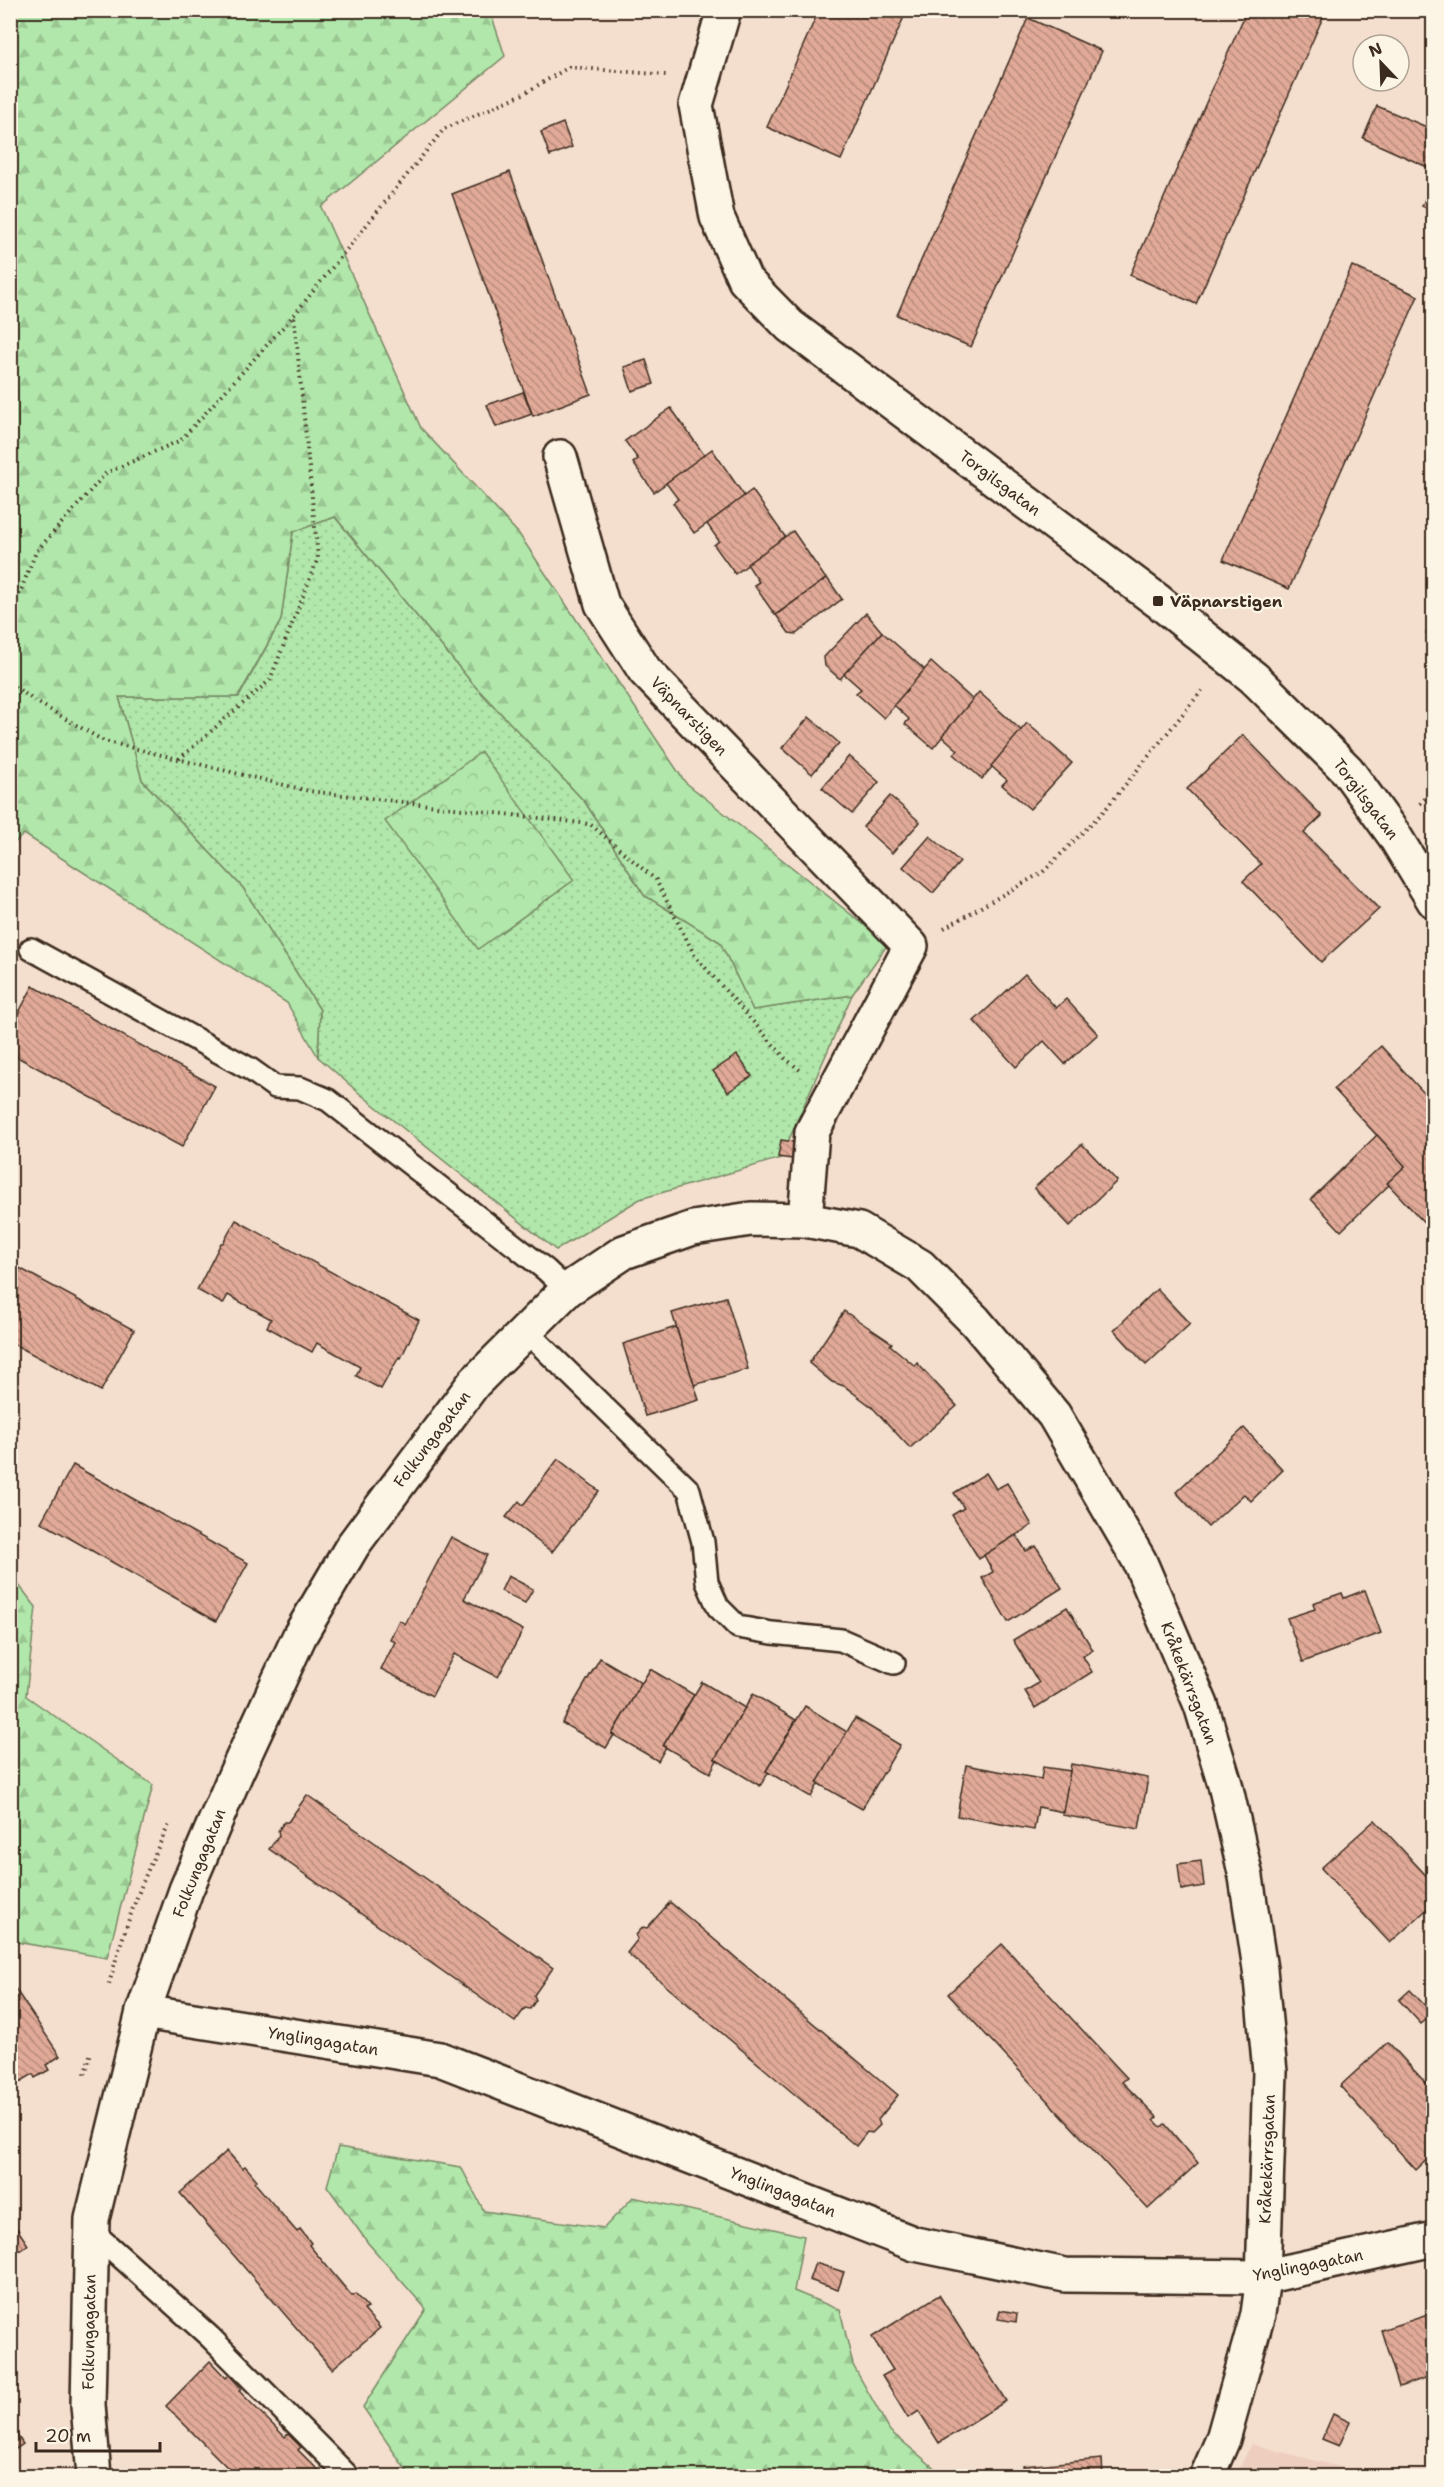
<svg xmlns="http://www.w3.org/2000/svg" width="1444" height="2487" viewBox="0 0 1444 2487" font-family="'Shantell Sans',sans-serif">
	<defs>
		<pattern id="grass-dots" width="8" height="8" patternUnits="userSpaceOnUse" patternTransform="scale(1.5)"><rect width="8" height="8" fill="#b1e7aa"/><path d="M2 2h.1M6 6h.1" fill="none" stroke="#99c692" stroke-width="1.8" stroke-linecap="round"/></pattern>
		<pattern id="forest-firs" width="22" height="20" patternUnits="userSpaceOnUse" patternTransform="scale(1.5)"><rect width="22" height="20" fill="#b1e7aa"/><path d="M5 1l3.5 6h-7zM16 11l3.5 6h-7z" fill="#99c692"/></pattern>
		<pattern id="park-crowns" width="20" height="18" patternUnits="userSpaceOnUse" patternTransform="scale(1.5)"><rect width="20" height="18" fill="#b1e7aa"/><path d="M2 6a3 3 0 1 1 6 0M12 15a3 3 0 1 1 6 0" fill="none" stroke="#99c692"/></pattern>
		<pattern id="building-back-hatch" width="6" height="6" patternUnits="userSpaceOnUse" patternTransform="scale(1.5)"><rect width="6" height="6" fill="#e1aa98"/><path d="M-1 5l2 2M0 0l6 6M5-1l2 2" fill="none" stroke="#b88b7b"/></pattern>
	</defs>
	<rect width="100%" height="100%" fill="#f4dece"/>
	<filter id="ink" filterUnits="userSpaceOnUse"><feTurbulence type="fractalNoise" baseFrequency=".0167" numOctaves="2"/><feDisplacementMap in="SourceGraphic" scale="12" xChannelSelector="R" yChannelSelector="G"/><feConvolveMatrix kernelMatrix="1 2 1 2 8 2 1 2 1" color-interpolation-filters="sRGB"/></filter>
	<g filter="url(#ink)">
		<polygon fill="#eecebe" points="1251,2444 1370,2475 1371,2476 1236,2476"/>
		<polygon fill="url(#grass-dots)" stroke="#768864" stroke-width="1.5" points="335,517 473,684 585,802 644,895 720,942 753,1010 852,995 781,1158 640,1199 556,1250 359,1093 318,1057 320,1010 243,888 142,780 119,697 239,697 281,620 293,532"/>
		<g fill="url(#forest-firs)" stroke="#768864" stroke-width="1.5">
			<polygon points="11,11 490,11 505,56 321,207 421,428 519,534 685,782 888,944 852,995 753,1010 720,942 644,895 585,802 473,684 335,517 293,532 281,620 238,697 119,697 142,780 243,888 320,1010 318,1057 287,1003 24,834 11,846"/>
			<polygon points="11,1575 36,1607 26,1696 153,1785 107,1958 11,1941"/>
			<polygon points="338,2147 461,2167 484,2211 604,2228 633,2197 804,2236 794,2291 840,2310 853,2365 890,2431 944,2476 410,2476 363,2407 426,2309 368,2243 327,2186"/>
		</g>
		<polygon fill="url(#park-crowns)" stroke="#768864" stroke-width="1.5" points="481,752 574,880 478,949 385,821"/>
		<g fill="url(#building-back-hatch)" stroke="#3b2a1e" stroke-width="1.5">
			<polygon points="819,10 907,10 841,160 767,127"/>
			<polygon points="1247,10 1313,10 1324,15 1196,304 1130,275"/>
			<polygon points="1028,18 1102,51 971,347 897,315"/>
			<polygon points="1377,106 1434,130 1434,170 1363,138"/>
			<polygon points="563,123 572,147 550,156 541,132"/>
			<polygon points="510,172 591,394 533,416 452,194"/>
			<polygon points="1434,179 1434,211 1422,206"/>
			<polygon points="1352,266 1418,296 1289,589 1223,560"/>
			<polygon points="646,360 654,384 632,391 624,367"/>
			<polygon points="523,392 532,414 496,427 487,405"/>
			<polygon points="671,408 705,456 654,492 633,463 638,459 625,441"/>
			<polygon points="712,449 745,497 694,533 673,503 678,499 666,483"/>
			<polygon points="752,490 786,538 735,574 714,545 719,541 707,524"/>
			<polygon points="793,531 826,579 775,615 754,585 759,582 747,564"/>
			<polygon points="827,578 842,599 796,634 789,633 776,615"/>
			<polygon points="866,613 882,632 840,679 825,666 824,657"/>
			<polygon points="1434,615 1434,636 1426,633"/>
			<polygon points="882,632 925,670 884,718 856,693 861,689 844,674"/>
			<polygon points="931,662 973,700 933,748 905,724 909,719 894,705"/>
			<polygon points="979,692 1022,731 982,779 954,754 958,750 942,736"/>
			<polygon points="809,717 839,743 812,774 782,748"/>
			<polygon points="1027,723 1072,763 1030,809 1002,785 1007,780 991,766"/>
			<polygon points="1243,735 1322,816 1304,833 1379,909 1321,962 1243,881 1261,864 1187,789"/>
			<polygon points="849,756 879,782 852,814 822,788"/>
			<polygon points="890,796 920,822 892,853 863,827"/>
			<polygon points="930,836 960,862 933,893 903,867"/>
			<polygon points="1025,974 1056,1008 1066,999 1098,1034 1065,1064 1044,1041 1016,1067 974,1021"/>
			<polygon points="33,986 215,1086 182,1147 10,1053 10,1029"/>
			<polygon points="1381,1046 1434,1104 1434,1233 1387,1183 1405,1166 1334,1089"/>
			<polygon points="737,1055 752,1076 728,1092 713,1071"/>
			<polygon points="1377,1135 1405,1166 1387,1183 1389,1185 1341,1231 1311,1199"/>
			<polygon points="781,1140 801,1143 799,1160 778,1157"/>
			<polygon points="1082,1144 1117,1181 1070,1226 1034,1188"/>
			<polygon points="236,1220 419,1320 401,1358 399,1357 381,1389 356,1376 360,1367 317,1343 312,1352 267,1327 271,1319 228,1295 223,1304 197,1290 221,1243 223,1243"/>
			<polygon points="10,1263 134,1330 101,1391 10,1342"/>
			<polygon points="1157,1289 1190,1324 1146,1365 1114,1330"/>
			<polygon points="726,1297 748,1369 694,1385 672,1313"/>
			<polygon points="844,1311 892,1343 890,1345 915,1366 917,1363 957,1406 910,1448 872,1407 844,1386 832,1382 809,1363"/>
			<polygon points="676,1327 699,1400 645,1416 623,1344"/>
			<polygon points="1244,1428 1283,1470 1251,1501 1244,1494 1208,1527 1176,1492"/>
			<polygon points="558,1459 599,1491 552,1552 506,1517 519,1501 523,1505"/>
			<polygon points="73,1465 248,1563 216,1621 41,1522"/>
			<polygon points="986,1473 996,1489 1007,1483 1032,1525 979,1559 952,1515 964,1508 954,1493"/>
			<polygon points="1016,1535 1026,1551 1036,1546 1062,1588 1008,1622 982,1578 993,1572 984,1555"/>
			<polygon points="451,1537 487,1555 464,1599 523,1630 498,1677 454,1654 432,1696 381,1669 395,1642 390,1639 399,1620 405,1624"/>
			<polygon points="508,1576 533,1589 525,1603 501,1591"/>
			<polygon points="1365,1590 1381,1633 1303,1662 1287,1618 1315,1609 1313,1603 1342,1593 1344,1598"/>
			<polygon points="1067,1607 1093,1650 1083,1656 1092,1672 1035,1708 1025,1691 1039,1683 1013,1640"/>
			<polygon points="600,1658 642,1683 612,1734 614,1735 606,1748 562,1723"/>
			<polygon points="650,1669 694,1695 663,1746 666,1747 658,1761 612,1734"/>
			<polygon points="702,1682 745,1708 715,1759 717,1760 710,1773 663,1746"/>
			<polygon points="753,1694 796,1720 766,1771 769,1772 760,1786 715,1759"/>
			<polygon points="805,1706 847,1732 811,1797 766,1771"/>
			<polygon points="855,1718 900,1745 862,1809 817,1783"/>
			<polygon points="1071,1764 1148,1778 1139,1829 1062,1815"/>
			<polygon points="966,1765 1041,1779 1043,1767 1070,1771 1063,1812 1038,1807 1034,1830 957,1816"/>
			<polygon points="307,1795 553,1968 534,1995 536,2000 530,2009 525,2008 515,2022 269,1849 279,1835 278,1831 284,1822 288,1822"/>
			<polygon points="1375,1820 1434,1884 1434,1903 1390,1943 1321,1868"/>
			<polygon points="1201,1861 1204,1886 1181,1890 1178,1864"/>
			<polygon points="670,1902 898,2095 878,2120 880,2125 872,2133 867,2132 856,2146 627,1953 638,1939 636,1935 643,1927 647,1928"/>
			<polygon points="1002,1944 1127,2078 1122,2082 1157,2117 1154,2120 1161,2127 1165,2124 1198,2163 1148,2209 948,1994"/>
			<polygon points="10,1981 60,2056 46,2065 49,2070 35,2078 33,2074 10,2088"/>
			<polygon points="1410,1990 1433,2014 1421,2024 1399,2000"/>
			<polygon points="1388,2042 1434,2092 1434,2153 1416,2170 1340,2086"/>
			<polygon points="227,2151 242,2168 245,2166 257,2180 254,2182 297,2232 300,2229 311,2243 309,2245 352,2296 355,2294 368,2308 364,2310 380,2328 332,2369 180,2193"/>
			<polygon points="10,2218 28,2245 14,2254 17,2257 10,2261"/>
			<polygon points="815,2263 844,2272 838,2290 809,2280"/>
			<polygon points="939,2295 1006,2401 939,2443 919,2411 908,2418 882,2376 893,2370 872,2337"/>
			<polygon points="1000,2310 1017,2313 1016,2322 998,2319"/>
			<polygon points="1434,2313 1434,2375 1399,2387 1381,2330"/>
			<polygon points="210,2361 226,2378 229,2375 241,2388 239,2391 285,2437 288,2434 301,2447 298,2450 324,2476 236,2476 166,2406"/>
			<polygon points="1333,2414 1350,2422 1339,2446 1322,2439"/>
			<polygon points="10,2425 23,2444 10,2453"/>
			<polygon points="1102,2459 1103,2476 1024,2476 1023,2466"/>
		</g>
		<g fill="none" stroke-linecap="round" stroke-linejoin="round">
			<g stroke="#3b2a1e" stroke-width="26">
				<g id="lane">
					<polyline points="31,949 250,1069 275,1087 300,1088 328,1100 546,1270 567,1290"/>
					<polyline points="525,1330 689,1490 703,1542 707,1582 718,1607 738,1627 772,1633 841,1640 894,1663"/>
					<polyline points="92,2231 210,2337 348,2476"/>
				</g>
			</g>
			<g stroke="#3b2a1e" stroke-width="38">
				<g id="street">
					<polyline points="724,10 696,105 717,217 745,280 790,326 1158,601 1254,678 1347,770 1394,835 1434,901"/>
					<polyline points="560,457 602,604 645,671 911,946 812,1132 805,1220"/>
					<polyline points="143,2012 440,2059 915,2244 1065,2275 1263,2277 1434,2239"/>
					<polyline points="94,2476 88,2405 92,2219 143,2012 186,1890 236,1773 300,1635 353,1545 474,1383 567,1290 624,1252 693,1228 751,1219 805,1220 859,1230 920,1266 975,1321 1054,1415 1139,1560 1201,1705 1225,1784 1246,1877 1260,1969 1270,2072 1263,2277 1258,2314 1223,2439 1207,2476"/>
				</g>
			</g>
			<g stroke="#3b2a1e" stroke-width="4" stroke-dasharray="1.5 4.5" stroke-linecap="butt">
				<polyline points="10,617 36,552 106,473 181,440 294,315 444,129 523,94 569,67 666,75"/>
				<polyline points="10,683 35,701 104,741 309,791 590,824 656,880 695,956 785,1058 801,1071"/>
				<polyline points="179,759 270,680 318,558 294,316"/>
				<polyline points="1420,804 1434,789"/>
				<polyline points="944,928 1043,872 1104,811 1204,688"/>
				<path d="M109,1984C124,1929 144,1873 170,1823"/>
				<polyline points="85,2074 91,2052"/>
			</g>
			<use href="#lane" stroke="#fcf5e5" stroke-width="21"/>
			<use href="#street" stroke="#fcf5e5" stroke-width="33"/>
		</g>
	</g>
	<rect fill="#3b2a1e" stroke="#fcf5e5" stroke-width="2" x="1152" y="595" width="12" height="12" rx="3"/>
	<g text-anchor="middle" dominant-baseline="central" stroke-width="4.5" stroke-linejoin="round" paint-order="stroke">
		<g font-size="16" fill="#3b2a1e" stroke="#fcf5e5">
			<text transform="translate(1000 483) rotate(37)">Torgilsgatan</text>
			<text transform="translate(689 716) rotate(46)">Väpnarstigen</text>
			<text transform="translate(1366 799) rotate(53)">Torgilsgatan</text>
			<text transform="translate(432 1439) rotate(-53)">Folkungagatan</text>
			<text transform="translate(1189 1683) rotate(69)">Kråkekärrsgatan</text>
			<text transform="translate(199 1863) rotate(-68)">Folkungagatan</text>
			<text transform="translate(323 2041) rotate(9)">Ynglingagatan</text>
			<text transform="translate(1267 2159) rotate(-88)">Kråkekärrsgatan</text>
			<text transform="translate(783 2192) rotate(21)">Ynglingagatan</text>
			<text transform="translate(1308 2265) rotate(-11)">Ynglingagatan</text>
			<text transform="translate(89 2332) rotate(-89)">Folkungagatan</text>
		</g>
		<g font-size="16" font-weight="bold" fill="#3b2a1e" stroke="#fcf5e5" text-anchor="start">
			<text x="1170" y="601">Väpnarstigen</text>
		</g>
	</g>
	<rect width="1444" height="2487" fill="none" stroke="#fcf5e5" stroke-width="36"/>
	<rect x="18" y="18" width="1408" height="2451" fill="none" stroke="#3b2a1e" stroke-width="2" filter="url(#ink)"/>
	<g transform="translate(1381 63) rotate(337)"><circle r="28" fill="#fcf5e5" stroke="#afa495" stroke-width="1.5"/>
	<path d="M0-4.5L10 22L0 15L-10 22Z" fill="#3b2a1e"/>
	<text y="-9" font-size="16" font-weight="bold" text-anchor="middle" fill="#3b2a1e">N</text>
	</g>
	<path d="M36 2442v9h124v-9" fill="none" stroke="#3b2a1e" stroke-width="3"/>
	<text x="45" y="2442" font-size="18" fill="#3b2a1e" stroke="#fcf5e5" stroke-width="4.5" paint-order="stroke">20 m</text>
</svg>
